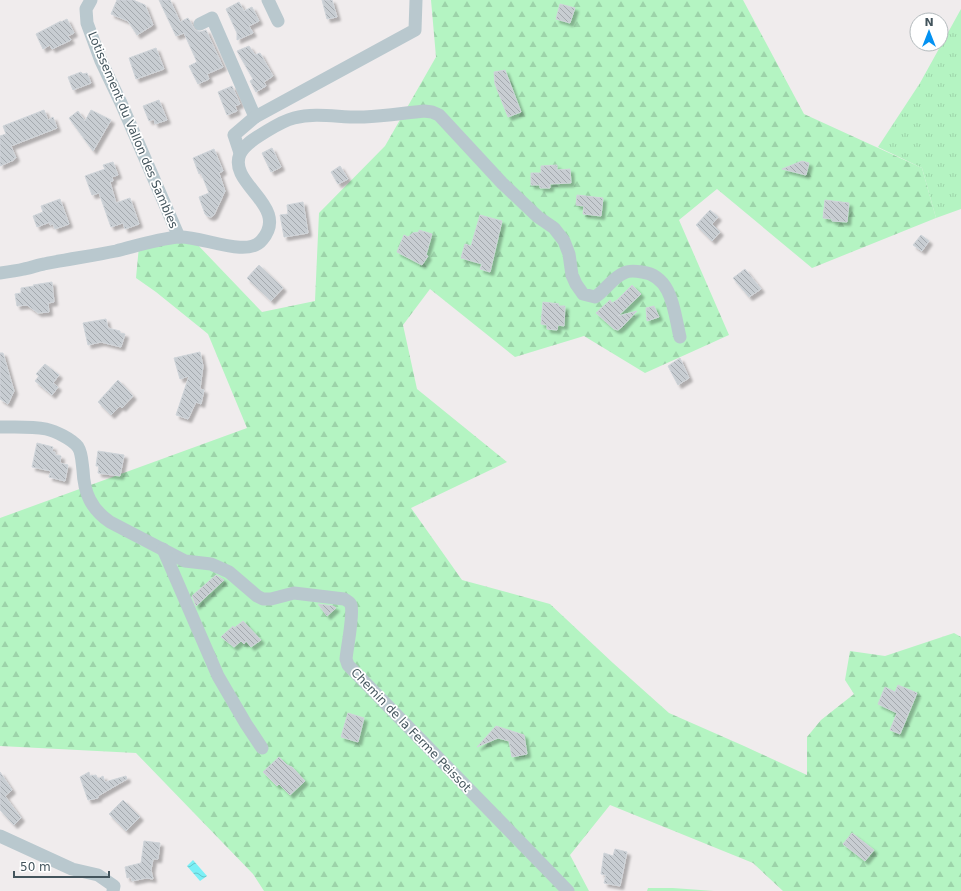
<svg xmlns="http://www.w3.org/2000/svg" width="961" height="891" viewBox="0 0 961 891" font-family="'DejaVu Sans',sans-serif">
	<defs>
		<pattern id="grass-tufts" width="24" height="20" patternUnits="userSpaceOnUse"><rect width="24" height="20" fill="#b4f4c2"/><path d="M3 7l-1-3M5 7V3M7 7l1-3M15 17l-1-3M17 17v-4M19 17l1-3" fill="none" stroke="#9cd3a9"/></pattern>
		<pattern id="forest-firs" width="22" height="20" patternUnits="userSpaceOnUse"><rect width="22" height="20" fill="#b4f4c2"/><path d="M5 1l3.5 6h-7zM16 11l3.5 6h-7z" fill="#9cd3a9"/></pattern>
		<pattern id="water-waves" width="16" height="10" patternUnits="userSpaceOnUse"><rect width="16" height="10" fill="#7bf0f6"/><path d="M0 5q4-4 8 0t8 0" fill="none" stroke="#66c5ca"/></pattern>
		<pattern id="building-back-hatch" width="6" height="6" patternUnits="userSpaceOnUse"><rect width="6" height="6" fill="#c8cdd2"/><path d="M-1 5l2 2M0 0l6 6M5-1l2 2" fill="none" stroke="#a4a9ae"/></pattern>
		<filter id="shadow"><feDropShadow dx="3.5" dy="3.5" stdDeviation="1" flood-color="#0004"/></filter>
	</defs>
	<rect width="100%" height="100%" fill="#f0eced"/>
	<g fill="url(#grass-tufts)">
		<polygon points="961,9 961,209 936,218 922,168 878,147 920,83"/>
		<polygon points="648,888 673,888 714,891 647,891"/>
	</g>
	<polygon fill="url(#forest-firs)" points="431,0 743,0 804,114 922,168 936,218 812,268 717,189 679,220 729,335 645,373 584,336 515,357 430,289 403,325 417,389 507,462 411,508 462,580 550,604 613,663 669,713 744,746 807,775 807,737 821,720 854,694 845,680 850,651 885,656 954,633 961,637 961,891 783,891 753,863 610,805 570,855 589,891 264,891 253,874 136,753 0,746 0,518 247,428 208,334 156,292 136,278 139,246 194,241 262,312 315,301 319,213 385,146 436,57"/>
	<polygon fill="url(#water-waves)" points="193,860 207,876 200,881 187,866"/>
	<g fill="url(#building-back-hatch)" stroke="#cfd4d9" filter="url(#shadow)">
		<polygon points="117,0 133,0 145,5 153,25 137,35 128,21 111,14"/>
		<polygon points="159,0 170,0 180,22 188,18 195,30 200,32 206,30 223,67 207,74 209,79 198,84 189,66 197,62 184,33 176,36"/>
		<polygon points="322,0 332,0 337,17 327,19"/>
		<polygon points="239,2 244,11 252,7 259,21 249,26 253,33 237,40 237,33 226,9"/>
		<polygon points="560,4 575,8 570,23 556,19"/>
		<polygon points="67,19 74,33 68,36 71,40 52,49 50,45 43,49 36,34 61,21 61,22"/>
		<polygon points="249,46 255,55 260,53 273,76 264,82 266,86 256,92 250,81 253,79 237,51"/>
		<polygon points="156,48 164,69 136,79 129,58"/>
		<polygon points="505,70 521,112 508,117 495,84 494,72"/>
		<polygon points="81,72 83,74 87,73 91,83 73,90 68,77"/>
		<polygon points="232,86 240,104 235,106 237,111 227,115 218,92"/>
		<polygon points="159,100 167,120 155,124 154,119 149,121 143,106"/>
		<polygon points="44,110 48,120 53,117 57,128 11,146 16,158 14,158 14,160 0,166 0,136 6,134 3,126"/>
		<polygon points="91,110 111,120 93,151 69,118 78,111 85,121"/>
		<polygon points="272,148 281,167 271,172 262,153"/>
		<polygon points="214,149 223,171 219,173 225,191 214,215 211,217 207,216 205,214 199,197 209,193 201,173 199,174 193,158"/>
		<polygon points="802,161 809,163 806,175 782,169"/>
		<polygon points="113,162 118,175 112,177 113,181 110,182 116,203 130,198 139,224 125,229 123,223 111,227 99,193 92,195 85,176 105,169 103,165"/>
		<polygon points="557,165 557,170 570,169 571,183 550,184 550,188 540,188 540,185 531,185 531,173 541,173 541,166"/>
		<polygon points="340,166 348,179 338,184 331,172"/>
		<polygon points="577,195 603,198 601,216 583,214 584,206 576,205"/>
		<polygon points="60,199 69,224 55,229 53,224 50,225 50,222 37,227 33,216 43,212 41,206"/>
		<polygon points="825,200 849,203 847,222 832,221 832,219 823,218"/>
		<polygon points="303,202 308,233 284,237 280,215 288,214 287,205"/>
		<polygon points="710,210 718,217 712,224 720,232 712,241 696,225"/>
		<polygon points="480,215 502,221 490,272 480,269 482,264 461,258 465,244 471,246"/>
		<polygon points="419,230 432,234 426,255 428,256 422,265 397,252 404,235 408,237 413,233 419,232"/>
		<polygon points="921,235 929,241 922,251 913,245"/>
		<polygon points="259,265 283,288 271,301 247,278"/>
		<polygon points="745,269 761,289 749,297 733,278"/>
		<polygon points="52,282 54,302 48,303 49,312 38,313 27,305 17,306 15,294 21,293 21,288 34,286 33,285"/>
		<polygon points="632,285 641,294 618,316 637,311 622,327 618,330 614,329 596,313 610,300 612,303 617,300"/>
		<polygon points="543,302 559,304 558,306 565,306 564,326 558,325 557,330 547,329 547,325 541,324"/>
		<polygon points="654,306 659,317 647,321 646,308"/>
		<polygon points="106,319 108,328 120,331 120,333 125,334 121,347 101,342 88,345 83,323"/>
		<polygon points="200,352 203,366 200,389 204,390 201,404 196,402 188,419 176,415 189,376 180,379 174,358"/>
		<polygon points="0,353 3,353 14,391 8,404 0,399"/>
		<polygon points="680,358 689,378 678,385 668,366"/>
		<polygon points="45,364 59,375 53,383 58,387 52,395 35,381 39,376 36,374"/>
		<polygon points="118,380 133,396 122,408 120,406 111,415 98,402"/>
		<polygon points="37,443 53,447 52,452 55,452 55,455 61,456 60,463 68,465 65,481 49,477 51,471 32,467"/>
		<polygon points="98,451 124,455 120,476 98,473 99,466 96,466"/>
		<polygon points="216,575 224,580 196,606 192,596"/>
		<polygon points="318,604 333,606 336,608 327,616"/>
		<polygon points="243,621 261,640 251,647 246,641 244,644 241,641 234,647 221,637 233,626 234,628"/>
		<polygon points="898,685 917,693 900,734 890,730 897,713 878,704 885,687 895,692"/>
		<polygon points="348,713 364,718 358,742 341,737"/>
		<polygon points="496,726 524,735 527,754 512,757 509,741 498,738 477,747"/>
		<polygon points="279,757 287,765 292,767 305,781 290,795 279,784 277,786 263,772"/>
		<polygon points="0,772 12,790 5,796 21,818 14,825 0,810"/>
		<polygon points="89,772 90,776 96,775 98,779 103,776 105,782 126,776 127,779 98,796 98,798 88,800 80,777"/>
		<polygon points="123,800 140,817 126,831 109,814"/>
		<polygon points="852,833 874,850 865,861 843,844"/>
		<polygon points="144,841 160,843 158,859 153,859 151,870 153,879 146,878 132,881 131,877 127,878 125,867 141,863"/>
		<polygon points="615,849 627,852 620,886 604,883 606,875 601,874 604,853 613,856"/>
	</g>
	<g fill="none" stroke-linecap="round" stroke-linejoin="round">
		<g stroke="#b9c8ce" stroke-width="13">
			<polyline points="91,0 86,9 87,23 101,61 121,103 179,237"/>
			<polyline points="268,0 278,21"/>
			<polyline points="200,24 212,18 255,117 234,135 240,153"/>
			<polyline points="255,117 415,30 416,0"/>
			<path d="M0,273C8,272 16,271 24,269C31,268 37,265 44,264C68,259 92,256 116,251C136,246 157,239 178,237C200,235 247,259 262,240C291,206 227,184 240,154C244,145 254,139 262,134C272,128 282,121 294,118C317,112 341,118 364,117C384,116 404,113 424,111L432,112L439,115L502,183L538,217L554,228L564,241L569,254L572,275L576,284L583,294L595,297C606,290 612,278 624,273C629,270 636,271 642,272C673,276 674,313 680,337"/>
			<path d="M0,427C15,427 31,426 46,429C55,431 72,439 78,447C82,453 82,463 83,470C84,493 91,509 110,522L185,561L211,564L229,572L257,596L263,599H271L294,593L344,599C346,600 350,602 351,605C354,614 347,648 346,659L348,665L568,891"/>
			<polyline points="163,549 218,676 246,724 262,748"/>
			<polyline points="0,836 72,869 98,875 114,886 113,891"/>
		</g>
	</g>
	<g text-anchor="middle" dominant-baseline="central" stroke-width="3.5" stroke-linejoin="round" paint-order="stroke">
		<g font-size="12" fill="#43545c" stroke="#fff">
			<text transform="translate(133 130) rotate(67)">Lotissement du Vallon des Sambles</text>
			<text transform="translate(411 730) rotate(46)">Chemin de la Ferme Peissot</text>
		</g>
	</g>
	<g transform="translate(929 32)"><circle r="19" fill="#ffffff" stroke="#b4bbbe"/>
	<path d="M0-3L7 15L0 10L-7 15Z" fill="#0392f2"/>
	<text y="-6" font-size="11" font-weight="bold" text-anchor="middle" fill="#43545c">N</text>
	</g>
	<path d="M14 871v6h95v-6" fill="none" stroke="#43545c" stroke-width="2"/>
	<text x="20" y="871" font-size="12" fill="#43545c" stroke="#ffffff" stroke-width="3" paint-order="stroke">50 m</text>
</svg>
